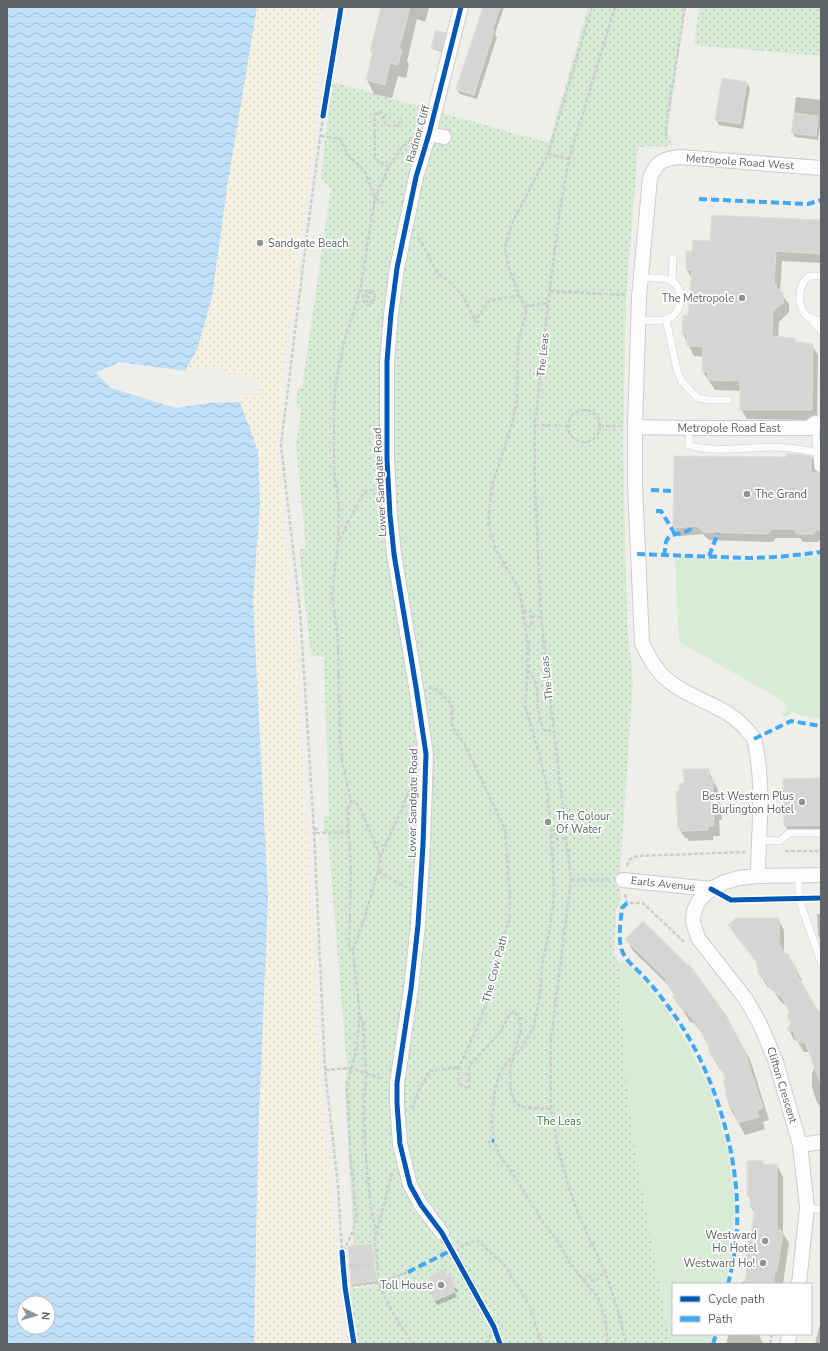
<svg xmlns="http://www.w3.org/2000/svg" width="828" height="1351" viewBox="0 0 828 1351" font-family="'Nunito Sans',sans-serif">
	<defs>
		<pattern id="sand-dots" width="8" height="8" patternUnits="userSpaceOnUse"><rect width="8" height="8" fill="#f6f1e1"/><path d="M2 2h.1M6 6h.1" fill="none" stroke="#d5d1c4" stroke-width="1.8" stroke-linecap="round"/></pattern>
		<pattern id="park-dots" width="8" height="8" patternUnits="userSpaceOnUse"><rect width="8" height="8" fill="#d8ebd6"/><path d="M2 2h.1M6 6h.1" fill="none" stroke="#b2c2b1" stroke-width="1.8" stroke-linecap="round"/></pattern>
		<pattern id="water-waves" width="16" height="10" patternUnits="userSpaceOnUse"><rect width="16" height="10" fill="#bfe0f9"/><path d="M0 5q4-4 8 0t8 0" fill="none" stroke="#9eb9cd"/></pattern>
	</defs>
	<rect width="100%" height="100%" fill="#efeeea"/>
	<g fill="#d8ebd6">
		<polygon points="677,554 713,560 741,561 776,560 821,555 821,718 804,716 793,712 786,717 781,713 785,711 787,706 780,699 679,642 675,559"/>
		<polygon points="619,887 621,899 616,910 614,953 619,964 625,960 665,1007 690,1048 712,1094 728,1151 735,1198 732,1246 726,1284 673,1284 673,1334 713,1334 710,1344 633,1344 577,889"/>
	</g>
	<polygon fill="url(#sand-dots)" points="176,7 323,7 319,35 314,140 283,366 277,443 285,546 294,625 310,896 318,1056 335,1242 342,1344 185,1344 240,402 239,396 261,395 259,381 240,372 227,374 215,366 185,371 161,355"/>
	<g fill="url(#park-dots)">
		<polygon points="588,7 686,7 668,127 668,133 671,142 666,147 653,146 638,147 626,298 623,444 627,623 633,682 620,873 616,876 616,885 620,890 621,899 616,910 614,953 619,965 624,1060 629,1108 636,1156 670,1344 359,1344 348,1289 377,1286 373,1244 354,1245 345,1089 347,1066 328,836 324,831 324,816 329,814 324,657 311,655 299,550 306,548 296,446 301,410 296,405 298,388 302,388 331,188 321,180 325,139 333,82 549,143"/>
		<polygon points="699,7 821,7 821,56 694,45"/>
	</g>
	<path fill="url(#water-waves)" fill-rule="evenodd" d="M7,7H257L227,188L212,297L198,347L185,371L119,362L96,373L111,388L175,408L210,403L240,402L258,451L260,504L253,601L268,897L258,1142L254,1344H7ZM24,1303H48V1327H24Z"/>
	<g fill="#0003">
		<polygon points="389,7 429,8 425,22 417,19 407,61 409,64 406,78 398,76 392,98 374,94 367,80 373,55 371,51"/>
		<polygon points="483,7 504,7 495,34 497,37 477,99 460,94 457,89"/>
		<polygon points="445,34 446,36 442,52 433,49 432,47"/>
		<polygon points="747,83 750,88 743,129 719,125 716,120"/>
		<polygon points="796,97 821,100 821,127 820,126 818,140 795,137 792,132"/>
		<polygon points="819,219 821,219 821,263 782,261 780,292 789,304 789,312 779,322 778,338 794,339 797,344 812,345 818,355 817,420 747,419 741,409 741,391 715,390 703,372 704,357 694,356 683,334 689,317 692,279 687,270 687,252 693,253 711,242 819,221"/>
		<polygon points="789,454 812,457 817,466 817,472 821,472 821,538 818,542 803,542 800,538 776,538 773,542 709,540 703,534 679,536 674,527 787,458"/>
		<polygon points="708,770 718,790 718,800 721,805 722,820 719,820 720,836 713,836 713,840 689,841 688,838 685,838 679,828 680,792 685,784"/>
		<polygon points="821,779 821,835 791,836 785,825"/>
		<polygon points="817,914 821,914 821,941 818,936"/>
		<polygon points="778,919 784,930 784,954 796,969 802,980 801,984 817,1012 821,1015 821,1109 816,1100 812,1087 812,1073 815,1067 810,1052 804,1052 797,1041 794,1040 789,1030 792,1023 790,1011 788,1006 782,1003 771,988 768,988 759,972 758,964 735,935 729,925"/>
		<polygon points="627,939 733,1028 751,1062 769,1120 763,1122 765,1129 745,1135 730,1108 728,1080 722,1070 720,1070 713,1057 710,1047 704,1036 694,1023 690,1022 668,985 633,951"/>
		<polygon points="762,1162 765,1166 777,1165 783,1177 783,1233 789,1243 783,1284 742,1284 742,1282 747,1280 755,1214 751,1207 751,1201 748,1195"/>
		<polygon points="372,1245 377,1283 353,1286 352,1283"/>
		<polygon points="447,1277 453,1281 458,1292 455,1293 457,1297 437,1305 434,1300"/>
		<polygon points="821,1326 821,1344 815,1344 819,1327"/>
		<polygon points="729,1334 758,1334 764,1344 726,1344"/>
	</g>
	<g fill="#d6d5d3" stroke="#deddd9">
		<polygon points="381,7 410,7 399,49 402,50 398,65 390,63 385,85 366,80 373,51 370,51"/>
		<polygon points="483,7 500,7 492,31 494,31 474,95 456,89"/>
		<polygon points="436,30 446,33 441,50 431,47"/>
		<polygon points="722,78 747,82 740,124 715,120"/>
		<polygon points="794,113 818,116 816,136 791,133"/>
		<polygon points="712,215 821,220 821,254 776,251 774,283 777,284 776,287 783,293 784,302 773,311 772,336 795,338 795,342 813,344 812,410 740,410 740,381 708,380 708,372 702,372 703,347 687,346 687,335 682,334 683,315 688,316 692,270 686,270 686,251 692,252 693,240 710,241"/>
		<polygon points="786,453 811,456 811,473 821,473 821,530 816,530 813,534 797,534 794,529 771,529 768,534 703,532 697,526 673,528 674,456 786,457"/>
		<polygon points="683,769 709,769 709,779 713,779 713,794 716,794 716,810 714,810 714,826 708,826 708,830 682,831 682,828 678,828 676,791 679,791 679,784 684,783"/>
		<polygon points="821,778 821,825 784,826 783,779"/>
		<polygon points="736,918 779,918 779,943 784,953 788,954 791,960 797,969 796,973 818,1011 821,1012 821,1082 820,1082 805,1042 797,1042 795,1038 794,1032 787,1030 791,1023 787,1017 789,1011 781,996 775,993 769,987 765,979 761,977 758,973 757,965 757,962 728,925"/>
		<polygon points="643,921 688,965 689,964 726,1015 744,1050 763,1108 757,1110 759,1117 738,1123 734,1110 730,1108 725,1093 726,1090 723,1080 726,1079 715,1058 712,1058 709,1052 709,1047 698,1026 686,1011 682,1010 673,997 674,994 665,981 667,980 625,939"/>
		<polygon points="763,1160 763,1165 777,1164 777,1230 783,1231 777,1271 775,1271 773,1284 745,1284 748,1258 746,1255 748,1238 751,1235 755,1207 750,1207 750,1198 747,1196 747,1161"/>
		<polygon points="372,1244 376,1281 351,1284 348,1246"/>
		<polygon points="444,1269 447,1276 451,1275 456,1287 453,1288 455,1292 434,1301 426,1282 431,1280 429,1276"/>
	</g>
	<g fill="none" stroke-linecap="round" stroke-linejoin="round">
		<g stroke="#cbcccc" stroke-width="8">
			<g id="service">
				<path d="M821,276C818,276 814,276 811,276C797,282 797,306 806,315C810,319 816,320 821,321"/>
				<polyline points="672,282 673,258"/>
				<polyline points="666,319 677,370 682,382 698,398 709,400 728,400"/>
				<polyline points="811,319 821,331"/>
				<path d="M638,320C647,320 659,322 667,319C684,313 686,287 669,280C663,277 648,278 641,278"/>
				<polyline points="815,423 818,467 821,466"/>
				<path d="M689,428V445C709,453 752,447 774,447C788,447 803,450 817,452"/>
				<polyline points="760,840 780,841 789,833 821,833"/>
				<polyline points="799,875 799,899 821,962"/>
				<polyline points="807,1209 821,1209"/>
				<polyline points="442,1233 474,1291"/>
			</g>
		</g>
		<g stroke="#cbcccc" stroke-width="16">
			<g id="minor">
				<polyline points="429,134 444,137"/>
				<polyline points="635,427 689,428 809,428 815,423 821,424"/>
				<path d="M758,876C758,835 764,794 757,754C756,750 756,744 754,739C753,736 749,733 747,730C726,705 694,701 670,682C656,671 649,658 642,643L635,485V427L639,297L650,178C657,161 663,159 680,157L821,168"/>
				<polyline points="623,880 711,889 725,882 739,878 758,876 821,875"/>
				<polyline points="711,889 700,899 694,911 693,922 698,938 745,998 759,1022 776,1062 800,1145 807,1207 799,1284"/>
				<polyline points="800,1145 821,1142"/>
				<polyline points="442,1233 421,1205 410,1185 400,1144 397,1104 397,1083 411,989 418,925 423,845 426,754 416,687 394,554 390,515 387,460 387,361 391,314 397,268 416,177 429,134 461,7"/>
				<polyline points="787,1344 790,1334"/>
			</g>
		</g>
		<g stroke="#cacfcc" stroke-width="2.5" stroke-dasharray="4 2" stroke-linecap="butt">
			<polyline points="592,7 548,154 513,221 505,247 508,266 519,295 525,306 526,314 518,343 517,401 512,424 492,486 488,523 496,550 519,589 523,611 528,644 528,671 525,706 537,746 546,782 551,830 554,892 551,922 542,966 540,994 534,1026 520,1051 514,1054 504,1066 498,1078 494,1096 492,1120 494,1141 501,1158 510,1169 543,1222 559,1243 570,1263 598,1298 605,1317 608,1344"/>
			<polyline points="615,7 569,159 561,203 548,303 535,425 535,485 541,617 571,880 551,1038 551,1109 558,1147 569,1188 579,1216 605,1272 618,1310 626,1344"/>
			<polyline points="323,116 308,226 281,445 300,610 314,830 325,1070 338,1186 342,1252"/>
			<polyline points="321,136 340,139 350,158 356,162 365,172 375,198 385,204"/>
			<polyline points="666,136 666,126 685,7"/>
			<polyline points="548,154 569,159"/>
			<polyline points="389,167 375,159 375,127 374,117 377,112 381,112 384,116 385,125 392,126 399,125 401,118"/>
			<polyline points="418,238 422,243 437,273 452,284 463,296 474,318"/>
			<polyline points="550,291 625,295"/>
			<path d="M371,297H369L370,299L374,300L376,299V297L373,291H366C362,296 361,301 367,305H371L373,302"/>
			<polyline points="372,299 370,303 366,301 367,293 371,293 374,295 374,298"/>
			<polyline points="525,306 548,303"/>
			<polygon points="474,318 477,318 478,322 474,322"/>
			<polyline points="477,318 489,301 519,295"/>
			<circle cx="584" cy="426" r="16"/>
			<polyline points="535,425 567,426"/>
			<polyline points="600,426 622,426"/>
			<polyline points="339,540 364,492 376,489"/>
			<polyline points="523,611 530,610 532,626 526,627"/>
			<polyline points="531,617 540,617"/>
			<path d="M528,671C540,683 536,694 538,709C539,717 541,724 545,731L553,730"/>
			<polyline points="429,688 435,688 452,704 452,727 464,743 505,829 510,900 509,922 501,941 492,988 479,1023 459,1067 458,1083 469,1089 469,1066 498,1035 509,1016 514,1011 520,1019 521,1030 514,1054 510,1071 511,1092 515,1102 520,1106 527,1108 551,1109"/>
			<polyline points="351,801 355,801 361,810 380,855"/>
			<polyline points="314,830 317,829 317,833 349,832"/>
			<polyline points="551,830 556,830 557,839 566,838"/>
			<polyline points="785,851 821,851"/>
			<polyline points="627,866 629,860 637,856 746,852"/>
			<polyline points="378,871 407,888"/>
			<polyline points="571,880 610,880"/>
			<polyline points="625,894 627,903 643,903 684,942"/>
			<polyline points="353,950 349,949 349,943 351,871 348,822 348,808 351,801 342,761 340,740 338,639 332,594 338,543 339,508 334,469 334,411 336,381 344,342 360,291 375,198 389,167 402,147 413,138"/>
			<polyline points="360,1016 363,1022 366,1072 364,1106 365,1147 371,1210 374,1223 377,1228"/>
			<polyline points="325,1070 351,1068 383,1079"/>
			<polyline points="412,1109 419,1090 430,1071 459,1067"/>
			<polyline points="488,1142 492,1141"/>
			<polyline points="392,1173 375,1239 379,1283 386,1300 395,1317 413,1344"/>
			<polyline points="460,1247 477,1240 505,1266 529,1304 542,1344"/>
			<path d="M343,1251C350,1239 355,1229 356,1215L350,1150L347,1086L356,1051L360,1016L353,950L364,920L378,871L381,855L410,790"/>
			<polyline points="343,1266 370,1264"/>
			<polyline points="583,1281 589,1276 594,1282 605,1272"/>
			<polyline points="345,1287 379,1283 408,1272"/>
			<polyline points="487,1344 494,1327"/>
			<polyline points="770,1344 772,1334"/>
		</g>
		<use href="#service" stroke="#fdfcfc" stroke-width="7"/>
		<use href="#minor" stroke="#fdfcfc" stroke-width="14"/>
		<g stroke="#3fa9f5" stroke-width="4" stroke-dasharray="8 4" stroke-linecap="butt">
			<polyline points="820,44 821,44"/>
			<polyline points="699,199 808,204 821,200"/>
			<polyline points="651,490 673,491"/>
			<polyline points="656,511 661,511 675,534"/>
			<polyline points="637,554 749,558 779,557 821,552"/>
			<path d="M664,556C665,552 665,547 666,542C670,530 686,537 693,526"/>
			<polyline points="709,556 718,533"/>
			<polyline points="754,739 791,721 821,726"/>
			<path d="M627,903L622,908C621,920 618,935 621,947C623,959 637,969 645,978C659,993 672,1011 683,1028C718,1084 740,1161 737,1227C736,1247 733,1265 728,1284"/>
			<polyline points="492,1141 494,1141"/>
			<polyline points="820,1184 821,1184"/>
			<polyline points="408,1272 452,1250"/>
			<polyline points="713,1344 716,1334"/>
		</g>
		<g stroke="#fff" stroke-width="8">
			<g id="cycleway">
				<polyline points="461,7 429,134 416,177 397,268 391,314 387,361 387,460 390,515 394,554 416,687 426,754 423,845 418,925 411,989 397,1083 397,1104 400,1144 410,1185 421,1205 442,1233 494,1327 500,1344"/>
				<polyline points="323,116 341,7"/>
				<polyline points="711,889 731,900 821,898"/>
				<polyline points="342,1252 345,1287 354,1344"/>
			</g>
		</g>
		<use href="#cycleway" stroke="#0057b8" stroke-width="5"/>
	</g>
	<g fill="#919496" stroke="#fff" stroke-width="1.5">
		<circle cx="260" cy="243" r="4"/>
		<circle cx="742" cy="298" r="4"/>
		<circle cx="747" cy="494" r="4"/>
		<circle cx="802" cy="802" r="4"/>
		<circle cx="548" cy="822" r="4"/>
		<circle cx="765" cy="1241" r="4"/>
		<circle cx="763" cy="1263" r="4"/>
		<circle cx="441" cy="1285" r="4"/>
	</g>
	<g text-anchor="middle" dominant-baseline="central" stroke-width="3.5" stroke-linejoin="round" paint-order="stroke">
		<g font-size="11" fill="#5f6368" stroke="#fff">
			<text transform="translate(418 134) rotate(-74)">Radnor Cliff</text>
			<text transform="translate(740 162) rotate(4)">Metropole Road West</text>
			<text transform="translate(543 355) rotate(-84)">The Leas</text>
			<text x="729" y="428">Metropole Road East</text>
			<text transform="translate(380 482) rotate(-93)">Lower Sandgate Road</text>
			<text transform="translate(547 678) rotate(-96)">The Leas</text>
			<text transform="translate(413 803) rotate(-89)">Lower Sandgate Road</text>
			<text transform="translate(663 884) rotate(6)">Earls Avenue</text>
			<text transform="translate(495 969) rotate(-75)">The Cow Path</text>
			<text transform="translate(782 1085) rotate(73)">Clifton Crescent</text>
		</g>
		<g font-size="11" fill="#5f6368" stroke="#fff" text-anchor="end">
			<text x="268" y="243" text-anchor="start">Sandgate Beach</text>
			<text x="734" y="298">The Metropole</text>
			<text x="755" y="494" text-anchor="start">The Grand</text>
			<text x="794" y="796">Best Western Plus<tspan x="794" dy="13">Burlington Hotel</tspan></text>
			<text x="556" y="816" text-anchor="start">The Colour<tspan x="556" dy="13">Of Water</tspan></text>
			<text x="757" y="1235">Westward<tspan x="757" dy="13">Ho Hotel</tspan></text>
			<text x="755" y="1263">Westward Ho!</text>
			<text x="433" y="1285">Toll House</text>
		</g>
		<g font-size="11" fill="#348238" stroke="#fff">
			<text x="559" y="1121">The Leas</text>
		</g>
	</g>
	<rect width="828" height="1351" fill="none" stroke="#5f6368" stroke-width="16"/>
	<rect x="672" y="1283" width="140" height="52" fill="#ffffff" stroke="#bfc1c3"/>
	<rect x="680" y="1296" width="20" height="6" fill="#0057b8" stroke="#bfc1c3"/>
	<text x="708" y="1303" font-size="12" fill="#5f6368">Cycle path</text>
	<rect x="680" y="1316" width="20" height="6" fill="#3fa9f5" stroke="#bfc1c3"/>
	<text x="708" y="1323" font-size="12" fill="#5f6368">Path</text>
	<g transform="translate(36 1315) rotate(95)"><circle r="19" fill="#ffffff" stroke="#bfc1c3"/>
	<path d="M0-3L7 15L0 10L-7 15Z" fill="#919496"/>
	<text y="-6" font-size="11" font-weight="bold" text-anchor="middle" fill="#5f6368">N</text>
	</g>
</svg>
